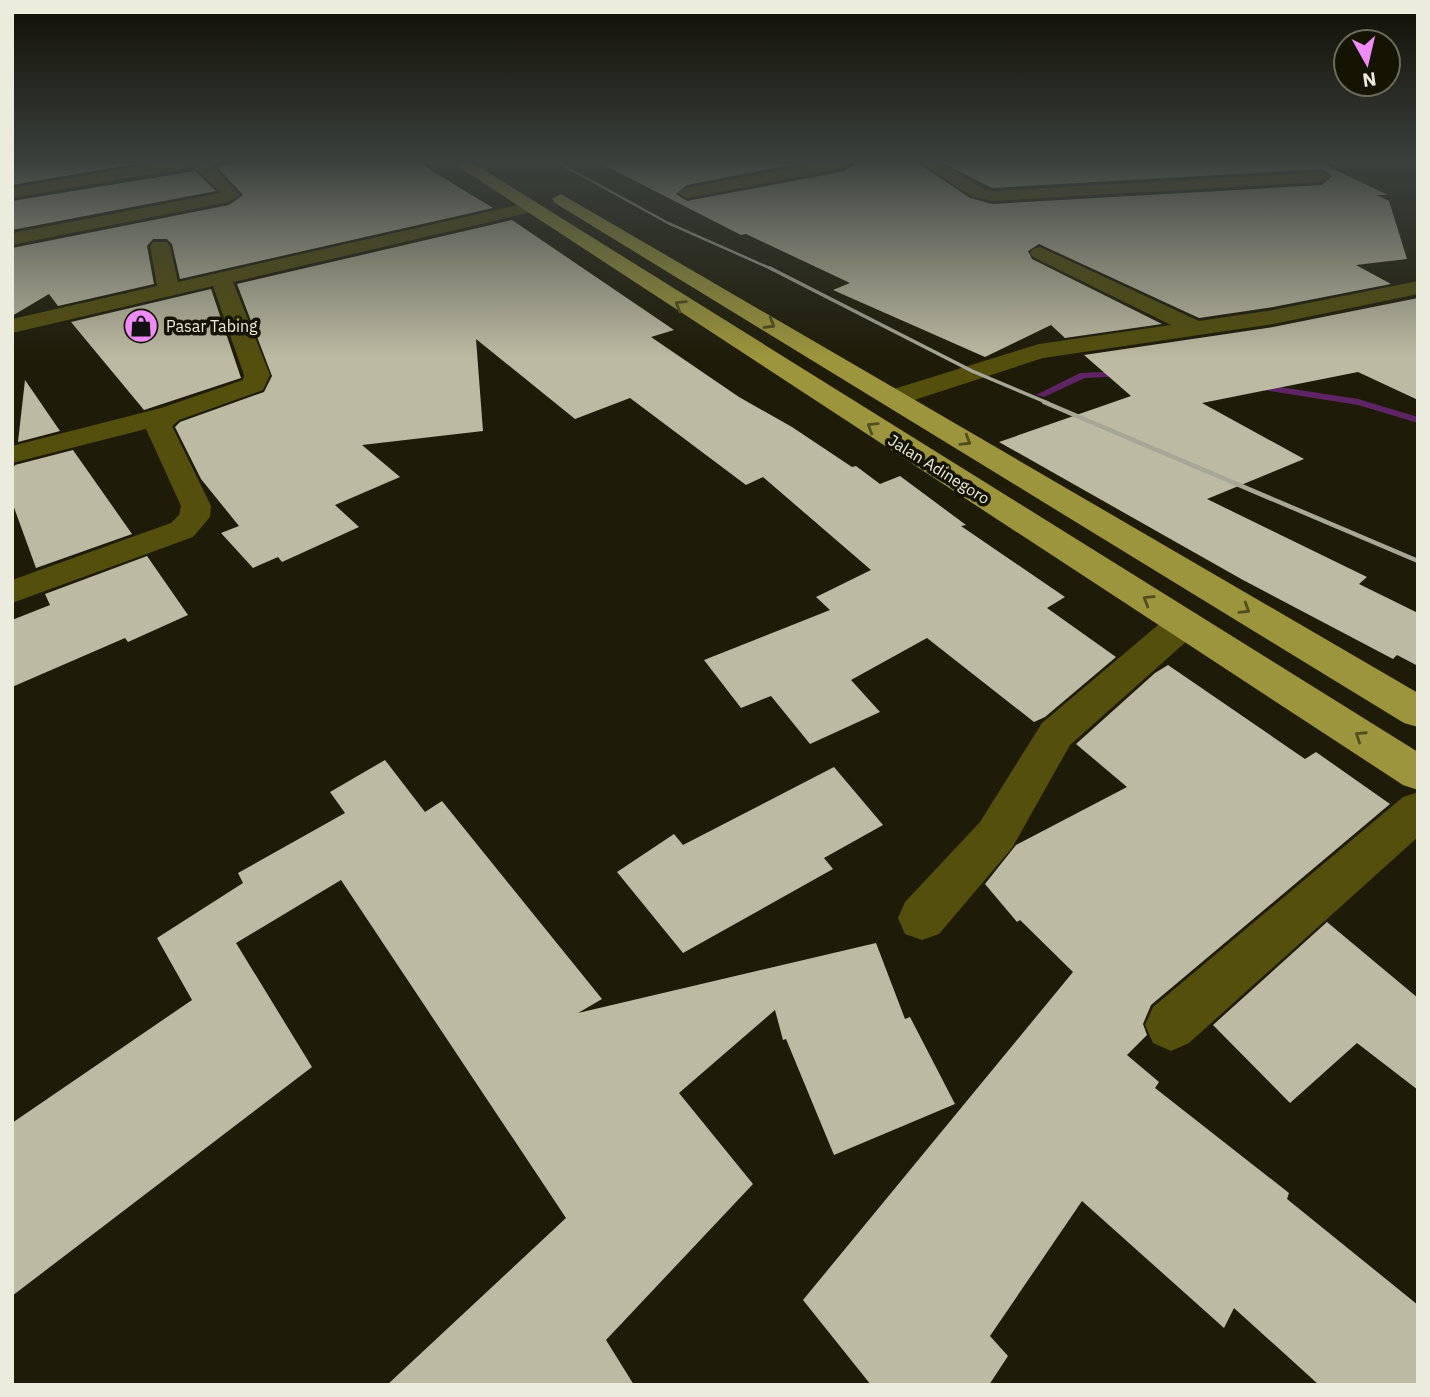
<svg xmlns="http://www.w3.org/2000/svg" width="1430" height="1397" viewBox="0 0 1430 1397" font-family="'IBM Plex Sans',sans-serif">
	<rect width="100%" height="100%" fill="#1e1c08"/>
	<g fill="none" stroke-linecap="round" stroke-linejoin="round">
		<g fill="#5f2465" fill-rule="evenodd">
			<polygon points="1123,371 1128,374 1126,376 1085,378 1044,397 1036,395 1080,373"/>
			<polygon points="1254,383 1358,399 1418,417 1418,423 1358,405 1251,388 1249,386"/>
		</g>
	</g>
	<g fill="#bcbaa2">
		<polygon points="12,163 141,163 12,185"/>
		<polygon points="237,163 419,163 493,208 180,279 172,244 167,239 153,239 147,246 154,284 58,306 49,294 12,316 12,248 229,205 243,195 217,167"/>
		<polygon points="600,163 800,163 687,185 676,194 687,201 845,171 856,163 918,163 970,198 992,204 1322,185 1332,176 1322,169 992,188 943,163 1321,163 1388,195 1377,195 1389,201 1407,259 1356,265 1391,284 1273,307 1199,318 1039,244 1028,251 1032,259 1162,324 1065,338 1051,325 985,357 833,290 850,283 746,234 741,235"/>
		<polygon points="195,171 216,191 12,230 12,201"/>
		<polygon points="512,220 674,330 651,337 739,397 792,427 852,467 856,466 880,484 900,476 966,525 961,526 1065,597 1047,608 1116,657 1045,717 1034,722 927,638 851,680 880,712 810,744 771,696 741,708 704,660 830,610 816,597 871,570 763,477 746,485 630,398 575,419 476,339 483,431 362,445 400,477 335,505 359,527 282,562 278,557 253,568 221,533 239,526 201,479 175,427 180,422 264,392 272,376 237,284"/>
		<polygon points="211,289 241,378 144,410 71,322"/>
		<polygon points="1418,298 1418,400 1358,372 1202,403 1304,459 1207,499 1367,577 1359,584 1418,613 1418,666 1397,655 1393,659 1243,580 999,442 1131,396 1084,355 1273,327"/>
		<polygon points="25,380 60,431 18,442"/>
		<polygon points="73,450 132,534 36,568 12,502 12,471 15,465"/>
		<polygon points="147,556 188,615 128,642 125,638 12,687 12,620 50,605 45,594"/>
		<polygon points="1168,665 1305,759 1316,752 1390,804 1151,1005 1143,1024 1147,1035 1127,1055 1159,1082 1155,1088 1289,1193 1287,1199 1418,1305 1418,1385 1319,1385 1234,1308 1224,1328 1082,1201 990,1336 1008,1356 989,1385 871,1385 803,1300 1073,972 1020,920 1017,922 985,884 1016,845 1127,787 1076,744 1155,673"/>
		<polygon points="385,760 425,812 442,801 602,999 578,1013 876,943 905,1019 910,1017 955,1104 834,1155 786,1039 783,1040 775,1010 679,1093 753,1184 606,1340 634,1385 387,1385 566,1218 341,880 236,943 312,1067 12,1296 12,1123 192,1000 157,938 243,883 238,873 345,813 330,792"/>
		<polygon points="834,767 883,825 824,858 833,869 683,953 617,872 674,834 683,845"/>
		<polygon points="1327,922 1418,998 1418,1090 1357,1043 1290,1103 1213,1025"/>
	</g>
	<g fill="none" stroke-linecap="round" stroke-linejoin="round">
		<g fill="#544f0d" fill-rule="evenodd">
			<polygon points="159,163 209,163 240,195 228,202 12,245 12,233 221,193 194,167 12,198 12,188"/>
			<polygon points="816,163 853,163 845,168 687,198 678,193 687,188"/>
			<path d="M921,163C957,163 962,183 992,191L1322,172L1330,177L1322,182L992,201L971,196Z"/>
			<polygon points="527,203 533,204 536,208 533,212 233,282 270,375 263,390 179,420 172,426 211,506 210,517 193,537 12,603 12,580 171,523 179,515 181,506 146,429 12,463 12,446 161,408 243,380 244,375 213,286 12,333 12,319 157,286 150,246 153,242 167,242 170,246 178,282"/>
			<polygon points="1040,247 1199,321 1273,310 1418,281 1418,294 1273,324 1043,358 902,404 893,406 884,404 880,398 884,392 1039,344 1171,325 1033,257 1030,253 1033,249"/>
			<polygon points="1184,611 1197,614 1202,623 1197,632 1070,745 1012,848 939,934 922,940 905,934 898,918 905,902 980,822 1042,723 1171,614"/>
			<polygon points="1418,792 1418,837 1189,1043 1171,1051 1153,1043 1145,1025 1153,1007 1403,797"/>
		</g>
		<g fill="#9c953d" fill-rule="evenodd">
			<polygon points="453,163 473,163 1418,752 1418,790 1403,785"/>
			<polygon points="561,194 1418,693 1418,727 1404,723 555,203 552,199"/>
		</g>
		<polyline stroke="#a7a798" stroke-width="2.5" points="559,163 668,223 774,270"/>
		<polyline stroke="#a7a798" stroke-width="3.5" points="770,268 972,371 1048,403"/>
		<polyline stroke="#a7a798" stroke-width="4.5" points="1044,402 1418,561"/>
	</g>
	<defs><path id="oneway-chevron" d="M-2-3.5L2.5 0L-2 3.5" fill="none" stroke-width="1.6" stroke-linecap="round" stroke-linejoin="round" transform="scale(1.75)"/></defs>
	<g stroke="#524e1d">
		<use href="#oneway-chevron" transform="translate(680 305) rotate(-148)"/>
		<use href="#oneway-chevron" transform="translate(770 324) rotate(31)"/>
		<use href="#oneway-chevron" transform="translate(872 427) rotate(-148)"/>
		<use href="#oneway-chevron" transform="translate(966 441) rotate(31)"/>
		<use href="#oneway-chevron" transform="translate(1148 600) rotate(-148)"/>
		<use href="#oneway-chevron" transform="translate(1245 609) rotate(31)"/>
		<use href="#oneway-chevron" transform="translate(1360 736) rotate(-147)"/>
	</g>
	<linearGradient id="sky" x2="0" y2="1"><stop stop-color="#100f04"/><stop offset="0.45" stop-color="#3b403d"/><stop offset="1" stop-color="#3b403d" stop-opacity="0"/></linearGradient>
	<rect width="1430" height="359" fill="url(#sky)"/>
	<defs>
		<g id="shop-disc" transform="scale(1.75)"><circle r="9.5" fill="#ee8bf7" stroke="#151302"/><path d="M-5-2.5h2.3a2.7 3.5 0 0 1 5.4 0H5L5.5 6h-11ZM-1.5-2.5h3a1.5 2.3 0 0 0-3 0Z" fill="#111"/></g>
	</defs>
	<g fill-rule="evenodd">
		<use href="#shop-disc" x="141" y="326"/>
	</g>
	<g text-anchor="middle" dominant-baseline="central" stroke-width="7" stroke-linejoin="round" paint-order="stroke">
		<g font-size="16" fill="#ebebde" stroke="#151302" text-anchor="start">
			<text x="166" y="326">Pasar Tabing</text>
		</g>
		<g font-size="16" fill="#ebebde" stroke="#151302">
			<text transform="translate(939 469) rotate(32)">Jalan Adinegoro</text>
		</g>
	</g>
	<rect width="1430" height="1397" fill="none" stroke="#ebebde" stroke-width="28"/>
	<g transform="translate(1367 63) rotate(172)"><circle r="33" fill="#151302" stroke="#6b695a" stroke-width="2"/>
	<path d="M0-5L12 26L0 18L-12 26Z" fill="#ee8bf7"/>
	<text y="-10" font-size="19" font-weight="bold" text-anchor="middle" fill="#ebebde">N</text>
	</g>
</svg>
